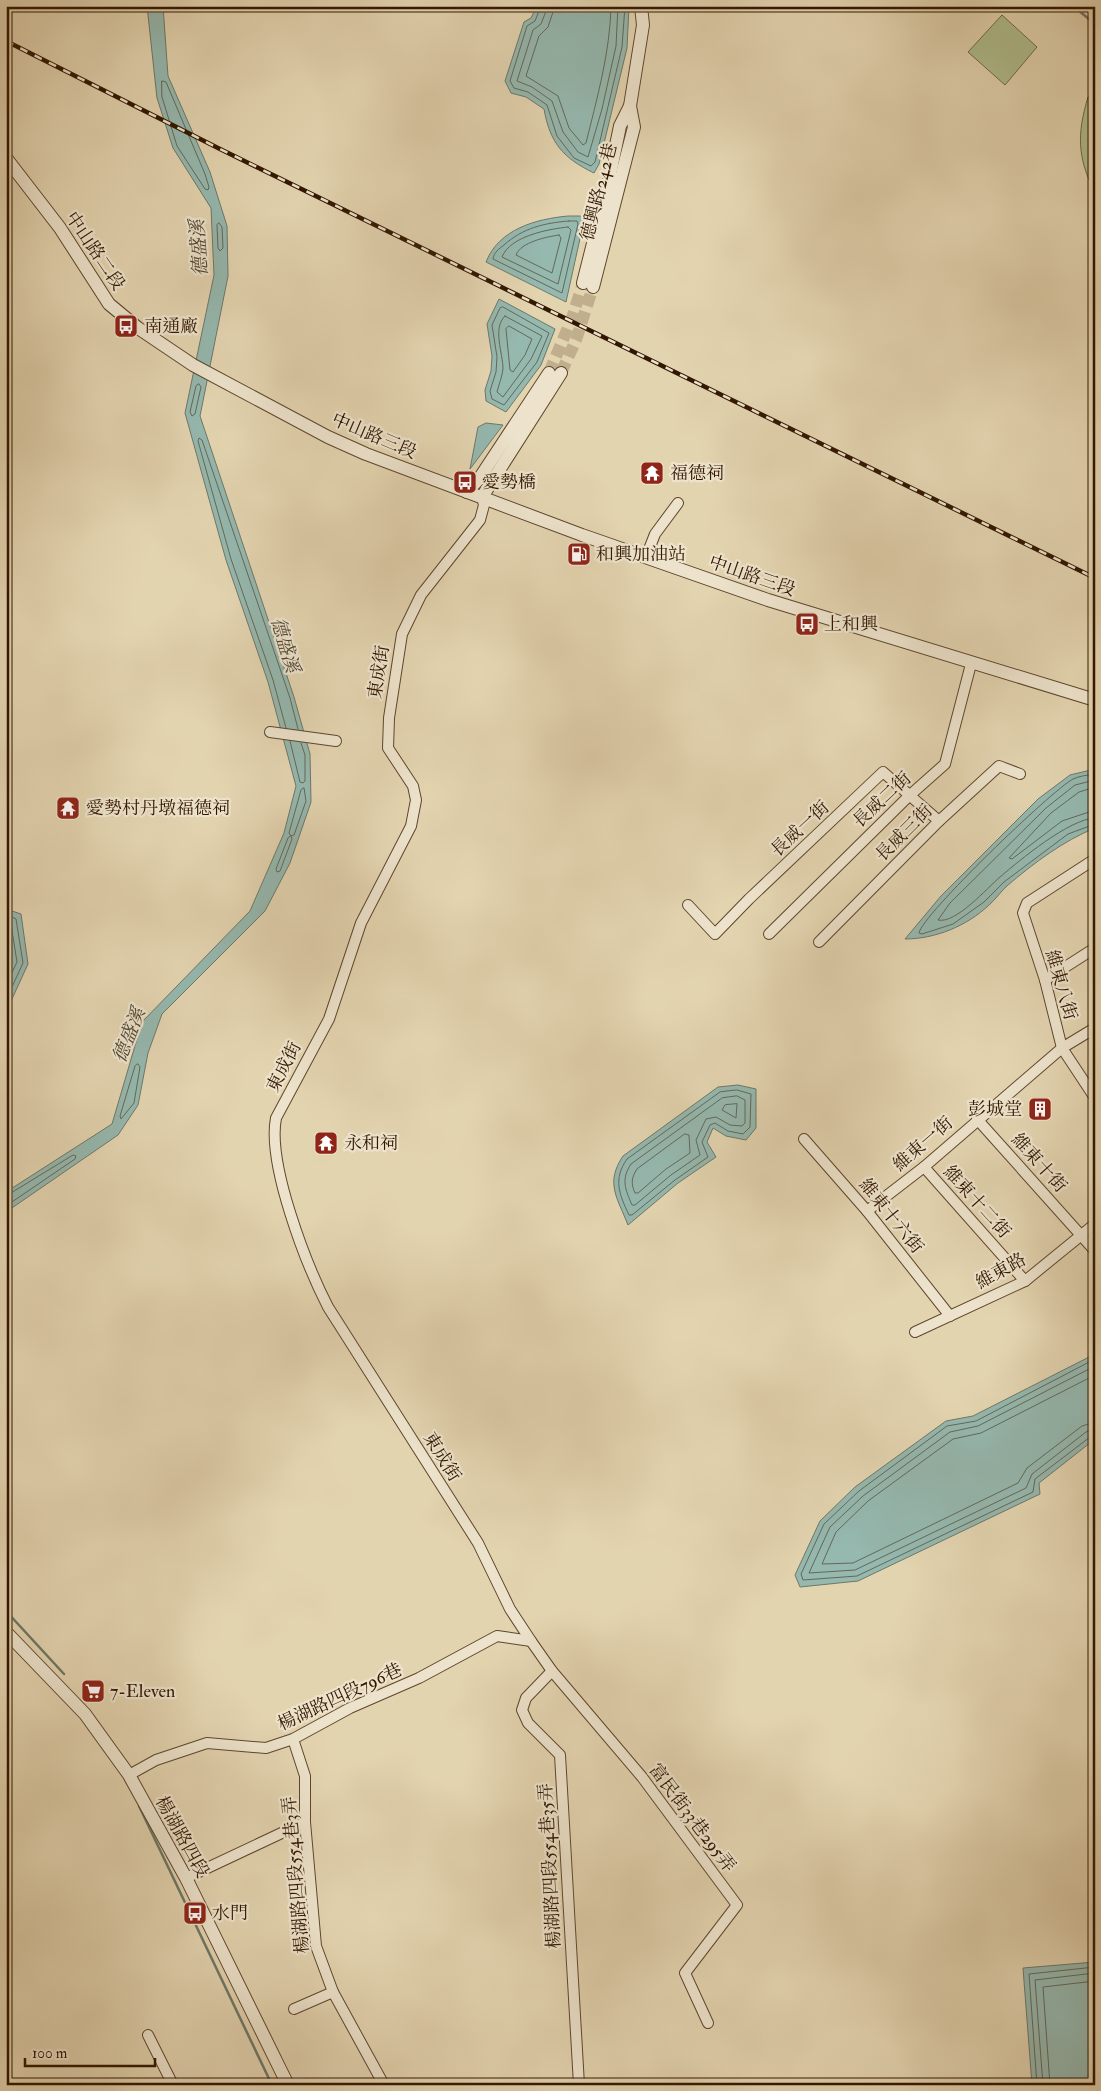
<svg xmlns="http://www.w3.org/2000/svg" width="1101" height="2091" viewBox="0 0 1101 2091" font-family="'IM FELL Double Pica','Noto Serif TC',serif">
	<rect width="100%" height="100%" fill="#e3d4b0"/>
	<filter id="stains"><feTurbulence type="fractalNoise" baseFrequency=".004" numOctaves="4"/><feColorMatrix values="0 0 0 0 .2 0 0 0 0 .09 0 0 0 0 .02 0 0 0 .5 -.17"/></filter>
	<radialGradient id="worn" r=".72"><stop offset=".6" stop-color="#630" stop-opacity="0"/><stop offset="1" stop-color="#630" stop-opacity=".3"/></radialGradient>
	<g fill="#b0bd8e" stroke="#716a47">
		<polygon points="1002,15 1037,47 1005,85 968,52"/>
		<path d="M1095,92V193C1077,157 1077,134 1088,97Z"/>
	</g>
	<g fill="#95b8af" stroke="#6d7869">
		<polygon points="147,6 163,6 168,76 210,172 227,226 228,276 200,416 294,697 310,754 311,802 290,863 265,911 162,1014 148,1053 138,1105 118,1135 6,1212 6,1192 112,1124 142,1022 250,911 284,833 296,786 268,682 226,560 185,413 214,275 211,208 173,148 157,98"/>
		<path d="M537,6H629L627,48L599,164L594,173C563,158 550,143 544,109L526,97L511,93L505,81L524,22L531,18Z"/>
		<path d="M568,216H585L566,302L486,262C499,229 536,219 568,216Z"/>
		<polygon points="499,299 555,329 541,365 506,412 486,401 485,390 491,371 492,356 487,324"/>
		<polygon points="486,423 503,425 470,469 478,427"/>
		<path d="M1095,769V828C1063,841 1034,863 1008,885C1001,891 996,899 989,905C967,926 935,939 905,939L941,896L1038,799L1070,775Z"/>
		<polygon points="6,909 21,914 28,964 6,1012"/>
		<path d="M738,1085L756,1089V1128L746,1140L726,1136L713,1128L707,1142L716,1157L678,1183L628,1225C617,1197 605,1183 623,1156L718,1087Z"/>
		<polygon points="1095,1354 1095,1439 1039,1483 1040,1494 858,1581 800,1587 795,1575 820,1521 855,1487 946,1421 973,1416"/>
		<polygon points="1095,1962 1095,2085 1032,2085 1023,1968"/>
	</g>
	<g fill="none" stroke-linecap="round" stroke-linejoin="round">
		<g stroke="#646858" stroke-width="1">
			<polyline points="541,6 535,21 527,26 510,81 514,88 528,92 547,105 557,136 574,158 591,166 595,162 622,47 625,6"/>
			<polyline points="548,6 541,24 533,30 517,81 532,87 552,101 563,132 578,152 588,157 602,109 616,46 618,6"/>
			<path d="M555,6L548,27L539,36L526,76L558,96L569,128L583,145L586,143C597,98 610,53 611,6"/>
			<polygon points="162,81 166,82 205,174 209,187 208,190 205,189 177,146 162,97"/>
			<path d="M569,221H577L578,224L562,293L493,259C494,252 499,249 504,245C523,228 544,223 569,221Z"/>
			<polygon points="219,223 222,227 223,248 220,251 218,248 217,225"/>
			<path d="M568,227L571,230L558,284L502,257C510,236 549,229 568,227Z"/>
			<path d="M559,235L561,238L552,273L516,255C521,242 546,237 559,235Z"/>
			<polygon points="503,307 549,333 537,362 504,405 492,399 490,391 496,372 497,357 492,325 500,308"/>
			<path d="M505,316L542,336L531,359L503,397L497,392C499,384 502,377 503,369C503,353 492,328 505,316Z"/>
			<polygon points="509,326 532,339 525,355 513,372 510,370 506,329"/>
			<polygon points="199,384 201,387 195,414 192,416 190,412 196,386"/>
			<polyline points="286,728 273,680 231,559 198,441 199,438 202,440 290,698 298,729"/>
			<polyline points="290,741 300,782 303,783 305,781 305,755 301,743"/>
			<path d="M1095,774C1088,775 1079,776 1073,779C1051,791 922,915 919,933L922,934L953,924L984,902L1004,882L1068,834L1095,824"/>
			<path d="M1095,780L1075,785L1046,808L950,903L938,920C956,924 987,888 1000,877C1020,860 1069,819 1095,818"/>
			<polyline points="1095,787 1079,792 1051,813 1009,858 1012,859 1062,821 1095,810"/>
			<polygon points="304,788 306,801 294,835 291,836 289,833 301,790"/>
			<polygon points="291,836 292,839 280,871 277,872 276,869 288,838"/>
			<polyline points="6,914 16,919 23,963 6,1000"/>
			<polyline points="6,921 11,924 17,962 6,985"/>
			<polygon points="138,1064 140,1067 134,1103 121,1119 120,1116 135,1066"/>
			<path d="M737,1090L751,1094L750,1127L743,1134L728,1131L715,1123L710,1125L702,1142L708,1157L675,1180L632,1215H629C619,1194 613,1179 627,1159L720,1092Z"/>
			<path d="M737,1096L745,1100V1123L742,1126L730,1125L716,1117L706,1119L696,1140L700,1155L671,1175L635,1205H632C625,1189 621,1179 631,1164L722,1098Z"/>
			<polygon points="737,1104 736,1118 722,1110 725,1105"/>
			<path d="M685,1134L689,1135L690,1153L666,1169L638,1193H635C631,1184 631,1178 637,1169Z"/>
			<polyline points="6,1196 73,1155 76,1156 75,1159 6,1206"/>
			<polyline points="1095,1359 976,1421 947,1426 859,1491 824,1524 801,1574 803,1580 857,1576 1033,1492 1035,1479 1090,1437 1095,1436"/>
			<polyline points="1095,1366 978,1426 950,1432 863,1496 830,1527 809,1573 855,1570 1026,1488 1032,1474 1086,1432 1095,1429"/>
			<polyline points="1095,1375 981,1433 953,1439 868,1501 836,1532 822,1564 853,1563 1018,1483 1027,1468 1082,1426 1095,1422"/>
			<polyline points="1037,2085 1029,1974 1095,1967"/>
			<polyline points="1043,2085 1035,1980 1095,1973"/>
			<polyline points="1050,2085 1043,1987 1095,1981"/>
		</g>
		<g stroke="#6d7869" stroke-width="2.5">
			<polyline points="1073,6 1095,24"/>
			<polyline points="6,1611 64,1674"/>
			<polyline points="139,1806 272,2085"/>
		</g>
		<g stroke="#c0ae8d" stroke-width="12" stroke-dasharray="12 6" stroke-linecap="butt">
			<polyline points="549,373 572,318 583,283"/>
			<polyline points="561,373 576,340 593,287"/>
		</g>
		<g stroke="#5e462c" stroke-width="12">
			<g id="minor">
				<path d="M482,497L484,505L480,520L421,595L402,634L389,718L388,748L413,786L416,800L411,826L361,923L329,1019L276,1118C267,1164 306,1264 328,1307L478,1543L510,1609L531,1641L552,1671L642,1777L737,1905L685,1973L708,2023"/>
				<polyline points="646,557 655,534 678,503"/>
				<polyline points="270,732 336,741"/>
				<polyline points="1095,859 1027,903 1023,913 1045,980 1062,1048 1095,1098"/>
				<polyline points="688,905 715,934 749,899 883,772 939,821"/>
				<polyline points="769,934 909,796 945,764 971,664"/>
				<polyline points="819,942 939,821 999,766 1020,774"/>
				<polyline points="1045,980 1095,948"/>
				<polyline points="977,1119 1095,1251"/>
				<polyline points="804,1139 867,1211 950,1316"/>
				<polyline points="924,1167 1025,1281"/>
				<polyline points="867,1211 924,1167 1062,1048 1095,1028"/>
				<polyline points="915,1332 1025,1281 1095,1224"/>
				<polyline points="552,1671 526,1698 522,1710 528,1723 560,1755 579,2085"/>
				<polyline points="293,1739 305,1776 305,1822 316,1946 333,1992 384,2085"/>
				<polyline points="129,1775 156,1760 207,1743 266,1748 293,1739 350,1708 419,1678 497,1636 531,1641"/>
				<polyline points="186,1878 305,1822"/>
				<polyline points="294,2009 333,1992"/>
				<polyline points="148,2035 173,2085"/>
			</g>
		</g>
		<g stroke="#5e462c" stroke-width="14">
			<g id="tertiary">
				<polyline points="6,158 60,228 109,304 138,328 193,365 328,437 366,454 582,535 768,600 1095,700"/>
				<polyline points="583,283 608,184 620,126 630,106 643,25 641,6"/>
				<polyline points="593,287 634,127 630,106"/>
				<polyline points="467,492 479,479 549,373"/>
				<polyline points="482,497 561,373"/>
				<polyline points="6,1632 85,1714 129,1775 186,1878 288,2085"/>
			</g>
		</g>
		<use href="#minor" stroke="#ede3cc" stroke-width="10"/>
		<use href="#tertiary" stroke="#ede3cc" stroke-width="12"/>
		<g stroke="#321700" stroke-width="4.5">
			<polyline id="rail" points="6,41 220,149 1095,578"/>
		</g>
		<use href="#rail" stroke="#ede3cc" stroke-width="2.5" stroke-dasharray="8" stroke-linecap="butt"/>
	</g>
	<defs>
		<g id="bus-square" transform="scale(1.25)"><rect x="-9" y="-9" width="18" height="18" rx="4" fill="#8f2418" stroke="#ede3cc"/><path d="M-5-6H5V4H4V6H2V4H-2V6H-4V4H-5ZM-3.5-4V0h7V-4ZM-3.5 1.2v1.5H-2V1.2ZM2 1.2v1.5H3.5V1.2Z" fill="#fff"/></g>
		<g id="temple-square" transform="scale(1.25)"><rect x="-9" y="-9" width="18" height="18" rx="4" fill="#8f2418" stroke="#ede3cc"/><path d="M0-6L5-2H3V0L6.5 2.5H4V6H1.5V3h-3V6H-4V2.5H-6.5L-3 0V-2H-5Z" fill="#fff"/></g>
		<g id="fuel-square" transform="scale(1.25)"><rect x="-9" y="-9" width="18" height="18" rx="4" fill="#8f2418" stroke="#ede3cc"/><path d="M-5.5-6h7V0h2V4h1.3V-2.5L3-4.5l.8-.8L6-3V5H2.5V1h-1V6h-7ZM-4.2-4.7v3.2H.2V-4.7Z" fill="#fff"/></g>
		<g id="building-square" transform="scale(1.25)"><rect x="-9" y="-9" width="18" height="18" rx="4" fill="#8f2418" stroke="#ede3cc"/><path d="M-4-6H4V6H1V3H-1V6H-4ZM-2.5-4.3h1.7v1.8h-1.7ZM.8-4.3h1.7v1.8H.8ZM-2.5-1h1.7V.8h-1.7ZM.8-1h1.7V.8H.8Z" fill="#fff"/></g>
		<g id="supermarket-square" transform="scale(1.25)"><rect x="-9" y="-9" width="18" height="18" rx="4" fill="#8f2418" stroke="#ede3cc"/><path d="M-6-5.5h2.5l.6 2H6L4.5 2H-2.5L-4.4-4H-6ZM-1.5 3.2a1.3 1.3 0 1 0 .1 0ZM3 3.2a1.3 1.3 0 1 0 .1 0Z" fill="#fff"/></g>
	</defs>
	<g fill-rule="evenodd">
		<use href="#bus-square" x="126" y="326"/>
		<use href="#temple-square" x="652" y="473"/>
		<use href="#bus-square" x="465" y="482"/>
		<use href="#fuel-square" x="579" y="554"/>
		<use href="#bus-square" x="807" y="624"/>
		<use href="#temple-square" x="68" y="808"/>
		<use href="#building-square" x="1040" y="1109"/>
		<use href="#temple-square" x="326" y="1143"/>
		<use href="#supermarket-square" x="93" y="1691"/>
		<use href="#bus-square" x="195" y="1913"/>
	</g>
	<g text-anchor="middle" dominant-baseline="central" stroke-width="4.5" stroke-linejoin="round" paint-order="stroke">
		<g font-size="18" fill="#321700" stroke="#ede3cc">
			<text transform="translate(599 192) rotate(-76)">德興路242巷</text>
			<text transform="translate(95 251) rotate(56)">中山路二段</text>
			<text transform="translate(374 436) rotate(23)">中山路三段</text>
			<text transform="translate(752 576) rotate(19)">中山路三段</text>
			<text transform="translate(379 672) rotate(-81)">東成街</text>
			<text transform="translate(882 800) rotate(-43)">長威二街</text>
			<text transform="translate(800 829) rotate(-43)">長威一街</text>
			<text transform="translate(904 833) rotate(-45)">長威三街</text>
			<text transform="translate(1061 985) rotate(74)">維東八街</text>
			<text transform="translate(284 1067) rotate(-63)">東成街</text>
			<text transform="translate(923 1144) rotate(-41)">維東一街</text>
			<text transform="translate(1039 1163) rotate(48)">維東十街</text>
			<text transform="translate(977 1202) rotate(48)">維東十二街</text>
			<text transform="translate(891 1216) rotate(51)">維東十六街</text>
			<text transform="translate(1001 1271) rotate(-29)">維東路</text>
			<text transform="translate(442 1457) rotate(58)">東成街</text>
			<text transform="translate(340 1697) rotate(-25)">楊湖路四段796巷</text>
			<text transform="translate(692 1818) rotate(53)">富民街33巷295弄</text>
			<text transform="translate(182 1837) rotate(61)">楊湖路四段</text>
			<text transform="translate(550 1866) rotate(-93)">楊湖路四段554巷35弄</text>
			<text transform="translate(296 1875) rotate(-95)">楊湖路四段554巷3弄</text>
		</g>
		<g font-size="18" fill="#321700" stroke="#ede3cc" text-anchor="start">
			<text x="144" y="326">南通廠</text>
			<text x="670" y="473">福德祠</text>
			<text x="482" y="482">愛勢橋</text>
			<text x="596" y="554">和興加油站</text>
			<text x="824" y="624">上和興</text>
			<text x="86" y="808">愛勢村丹墩福德祠</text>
			<text x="1022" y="1109" text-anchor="end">彭城堂</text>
			<text x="344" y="1143">永和祠</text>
			<text x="110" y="1691">7-Eleven</text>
			<text x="212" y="1913">水門</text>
		</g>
		<g font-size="19" font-style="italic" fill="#504735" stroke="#ede3cc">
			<text transform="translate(199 248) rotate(-94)">德盛溪</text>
			<text transform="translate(285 645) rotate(73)">德盛溪</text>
			<text transform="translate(129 1035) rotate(-68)">德盛溪</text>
		</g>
	</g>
	<rect width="1101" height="2091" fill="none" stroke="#e3d4b0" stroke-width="25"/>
	<rect x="8" y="8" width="1086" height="2076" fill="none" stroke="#321700" stroke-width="2.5"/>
	<rect x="12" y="12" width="1076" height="2066" fill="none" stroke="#321700"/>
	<path d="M25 2058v8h130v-8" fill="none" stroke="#321700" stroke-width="2.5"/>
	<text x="32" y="2058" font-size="15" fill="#321700" stroke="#ede3cc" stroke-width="4" paint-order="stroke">100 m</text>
	<rect width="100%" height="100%" filter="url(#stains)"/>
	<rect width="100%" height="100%" fill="url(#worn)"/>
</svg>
